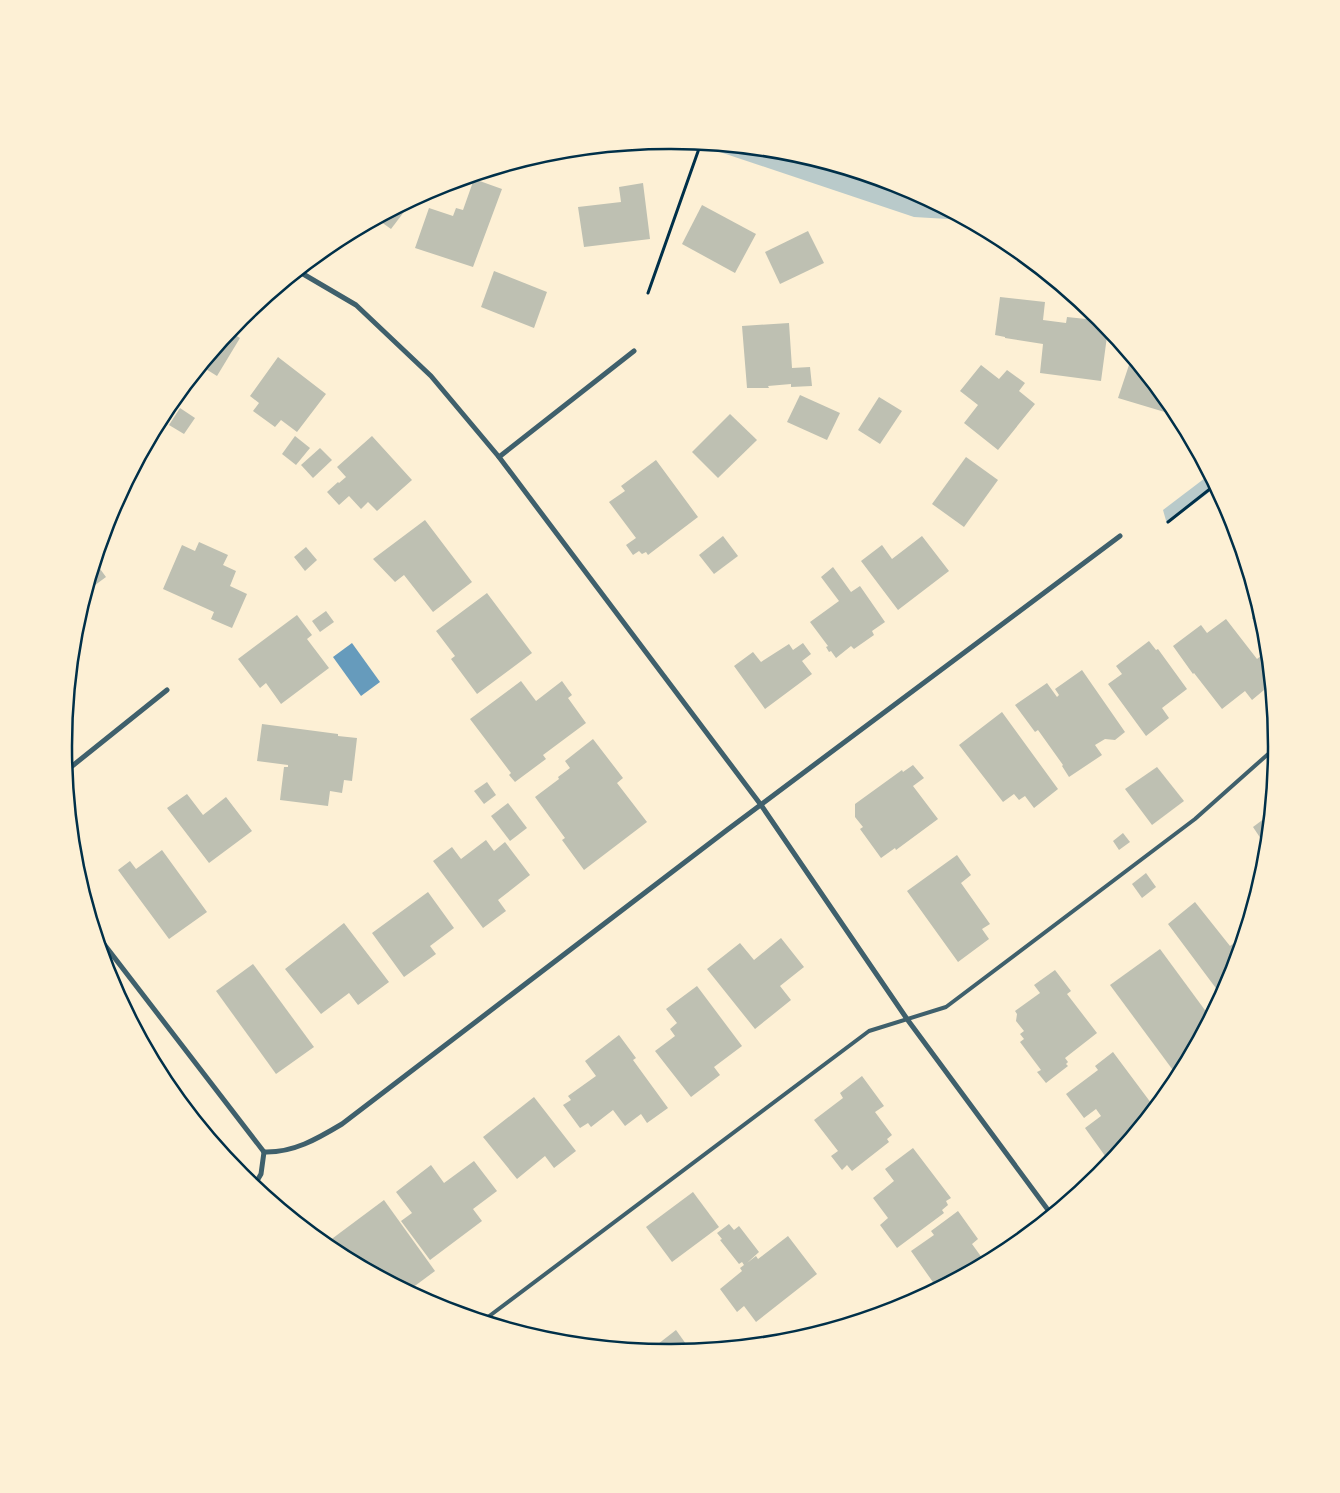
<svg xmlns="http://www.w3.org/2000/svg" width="1340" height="1493" viewBox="0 0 1340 1493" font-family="'Fira Sans Condensed',sans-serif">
	<rect width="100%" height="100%" fill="#fdf0d5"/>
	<g fill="#b9caca">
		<polygon points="690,142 789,152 902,187 965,220 914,217"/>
		<polygon points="1209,475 1216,487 1167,524 1163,510"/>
	</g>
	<polygon fill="#669bbc" points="352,643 380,682 361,696 333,657"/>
	<g fill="#bec0b2">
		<polygon points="474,179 502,189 473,267 415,248 429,208 453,216 456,208 463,210"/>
		<polygon points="643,183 650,239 584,247 578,207 621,202 619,187"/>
		<polygon points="413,200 391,229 377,219"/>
		<polygon points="702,205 756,234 735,273 682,244"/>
		<polygon points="808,231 824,263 780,284 765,252"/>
		<polygon points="494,271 547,292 534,328 481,307"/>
		<polygon points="1000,297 1045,302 1043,320 1066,323 1067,317 1086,319 1088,309 1097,316 1096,321 1102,321 1105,325 1104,329 1108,329 1101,381 1040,373 1043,344 1005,338 1005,337 995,335"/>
		<polygon points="789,323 792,368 810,367 812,386 791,387 791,384 768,386 769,388 747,388 742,326"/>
		<polygon points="230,332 240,338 217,376 201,366"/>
		<polygon points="278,357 326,394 297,432 281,420 275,427 253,411 259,403 250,396"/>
		<polygon points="1130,362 1137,364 1174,410 1178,416 1118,398"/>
		<polygon points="981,365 999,379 1007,370 1025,383 1019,391 1035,404 998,450 964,423 978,405 960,391"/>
		<polygon points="800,395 840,413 827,440 787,422"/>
		<polygon points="879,397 902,411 880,444 858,430"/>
		<polygon points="180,408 195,418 184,434 169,425"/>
		<polygon points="730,414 757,440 718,478 692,452"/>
		<polygon points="295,436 310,448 296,465 282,454"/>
		<polygon points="372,436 412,480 377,511 368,502 361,509 349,496 339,505 327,492 338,482 339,483 346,477 337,467"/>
		<polygon points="320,448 332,460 313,478 301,465"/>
		<polygon points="966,457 998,480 964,527 932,504"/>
		<polygon points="656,460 698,517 648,555 646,552 642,554 639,551 633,555 626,545 636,538 609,502 625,491 621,486"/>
		<polygon points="425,520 472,582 433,612 404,575 395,582 373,559"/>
		<polygon points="723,536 738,556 714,574 699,555"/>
		<polygon points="922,536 949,571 898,610 861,561 882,545 892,559"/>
		<polygon points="199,542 228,555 223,565 236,571 230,586 247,594 232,628 211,619 214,612 163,589 182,545 195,551"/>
		<polygon points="306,547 317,560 305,571 294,557"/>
		<polygon points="95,562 106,577 87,591 89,584"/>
		<polygon points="833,567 851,592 860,586 885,622 872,631 874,635 854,649 851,646 836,658 831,651 829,652 826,647 828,646 810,622 839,601 821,577"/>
		<polygon points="1252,587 1253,589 1256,599 1250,598"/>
		<polygon points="487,593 532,653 477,694 451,659 455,656 436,631"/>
		<polygon points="1256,600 1265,629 1265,630 1260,629 1262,621 1252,619"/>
		<polygon points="326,611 334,622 320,632 312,621"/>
		<polygon points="297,615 312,635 307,639 329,668 281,704 266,683 260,688 238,659"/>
		<polygon points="1226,619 1257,659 1262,655 1268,662 1268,666 1264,669 1269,674 1267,675 1270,679 1270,685 1252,700 1245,691 1222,709 1194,673 1193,674 1173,646 1201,625 1207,633"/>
		<polygon points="1149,641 1156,650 1158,649 1187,689 1162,708 1169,718 1146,736 1108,684 1122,674 1116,666"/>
		<polygon points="803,643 811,654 802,661 812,674 765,709 734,666 753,652 761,662 789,644 793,650"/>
		<polygon points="1082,670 1125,732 1115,740 1105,739 1095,745 1102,755 1069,777 1062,766 1063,765 1038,730 1035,732 1015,705 1047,683 1057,697 1059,695 1055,689"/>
		<polygon points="521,681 536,701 562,681 572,695 568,698 586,723 543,755 546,759 515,782 509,775 511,773 470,719"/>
		<polygon points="1002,712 1058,789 1034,808 1025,796 1019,800 1014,794 1003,802 959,745"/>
		<polygon points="262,724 338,734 338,736 357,738 352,781 344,780 342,793 330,791 328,806 280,800 284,767 288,767 288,765 257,761"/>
		<polygon points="593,739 623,778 617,783 647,822 584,870 562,840 565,838 535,797 559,779 558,777 570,768 565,761"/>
		<polygon points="913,765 924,778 913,786 938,819 896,850 895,848 881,858 860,829 863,827 855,817 855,804 902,770 903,772"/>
		<polygon points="1157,767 1184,801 1152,825 1125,789"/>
		<polygon points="487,782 496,795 484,804 474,791"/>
		<polygon points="187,794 203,815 226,797 252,831 209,863 167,808"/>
		<polygon points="508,803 527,828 510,841 491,816"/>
		<polygon points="1269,815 1267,839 1263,842 1253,827"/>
		<polygon points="1123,833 1130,842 1119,850 1113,841"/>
		<polygon points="486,840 494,851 505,842 530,875 498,900 506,911 483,928 433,861 452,847 461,859"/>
		<polygon points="162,850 207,912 169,939 118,870 130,861 136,869"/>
		<polygon points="957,855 971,875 961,883 990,924 982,929 989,939 958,962 907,891"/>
		<polygon points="1146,873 1156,887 1142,898 1132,884"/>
		<polygon points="428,892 454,928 430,946 436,954 404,977 372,933"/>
		<polygon points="1195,902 1230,946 1243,937 1230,979 1221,995 1168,924"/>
		<polygon points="344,923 389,982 358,1005 349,993 321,1014 285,969"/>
		<polygon points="781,938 804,967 780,986 791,1000 755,1029 707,969 740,943 754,960"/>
		<polygon points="1160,949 1210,1017 1178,1077 1110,985"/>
		<polygon points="253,964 314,1047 276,1074 216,991"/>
		<polygon points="1055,970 1071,991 1067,994 1097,1033 1065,1058 1068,1062 1066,1064 1068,1066 1046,1083 1037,1072 1041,1070 1020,1042 1024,1039 1020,1034 1024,1031 1016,1021 1017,1014 1015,1011 1040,993 1034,985"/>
		<polygon points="697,986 742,1046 714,1067 720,1075 691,1097 655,1051 675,1036 670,1029 677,1023 666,1009"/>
		<polygon points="619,1035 636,1058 633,1060 668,1108 647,1123 641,1114 625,1126 613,1110 591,1127 588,1123 580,1128 563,1105 571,1100 568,1096 596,1076 585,1061"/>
		<polygon points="1113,1052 1154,1107 1117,1152 1108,1160 1085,1128 1101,1116 1096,1109 1084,1118 1066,1094 1098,1070 1095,1066"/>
		<polygon points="862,1076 884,1106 875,1112 892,1135 887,1139 889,1142 852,1171 847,1165 842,1170 831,1156 838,1151 814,1120 843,1098 840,1093"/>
		<polygon points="534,1097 576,1151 554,1168 545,1156 517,1179 483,1137"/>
		<polygon points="913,1148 951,1198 946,1201 948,1205 942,1210 944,1213 897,1248 880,1225 888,1218 873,1198 894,1181 885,1169"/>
		<polygon points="474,1161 497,1191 473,1209 482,1221 430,1260 401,1221 412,1213 396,1192 431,1165 444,1183"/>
		<polygon points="693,1192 719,1227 672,1262 646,1227"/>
		<polygon points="384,1200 435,1271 408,1291 333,1250 325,1244"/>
		<polygon points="958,1211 978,1239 972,1244 985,1262 930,1292 928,1290 935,1285 911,1251 934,1235 931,1231"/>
		<polygon points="729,1224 734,1230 739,1226 759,1252 747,1263 756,1256 758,1259 788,1236 817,1274 756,1322 744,1306 737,1312 720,1289 742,1271 740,1268 744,1265 742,1262 739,1264 720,1240 722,1239 717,1233"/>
		<polygon points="676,1330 691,1351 670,1353 649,1351"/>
	</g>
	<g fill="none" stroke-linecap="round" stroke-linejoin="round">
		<g stroke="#003049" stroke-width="3">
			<polyline points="648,293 701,143"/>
			<polyline points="1168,522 1215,485"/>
		</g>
		<polyline stroke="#3f606c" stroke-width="4" points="484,1320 869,1031 946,1007 1195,819 1276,747"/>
		<g stroke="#3f606c" stroke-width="5">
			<polyline points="298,271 356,305 431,376 499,457 761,805 907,1019 1051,1214"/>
			<polyline points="499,457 634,351"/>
			<polyline points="66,771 167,690"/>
			<polyline points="97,935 264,1152"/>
			<path d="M264,1152C293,1153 317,1139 342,1124L727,830L1120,536"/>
			<polyline points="254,1186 261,1174 264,1152"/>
		</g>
	</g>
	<path d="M0 0H1340V1493H0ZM669 149H671A597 597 0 0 1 1268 746V747A597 597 0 0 1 671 1344H669A597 597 0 0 1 72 747V746A597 597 0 0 1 669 149Z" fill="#fdf0d5" fill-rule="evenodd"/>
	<path fill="none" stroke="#003049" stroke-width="2.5" d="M669 149H671A597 597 0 0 1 1268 746V747A597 597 0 0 1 671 1344H669A597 597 0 0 1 72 747V746A597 597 0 0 1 669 149Z"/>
</svg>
